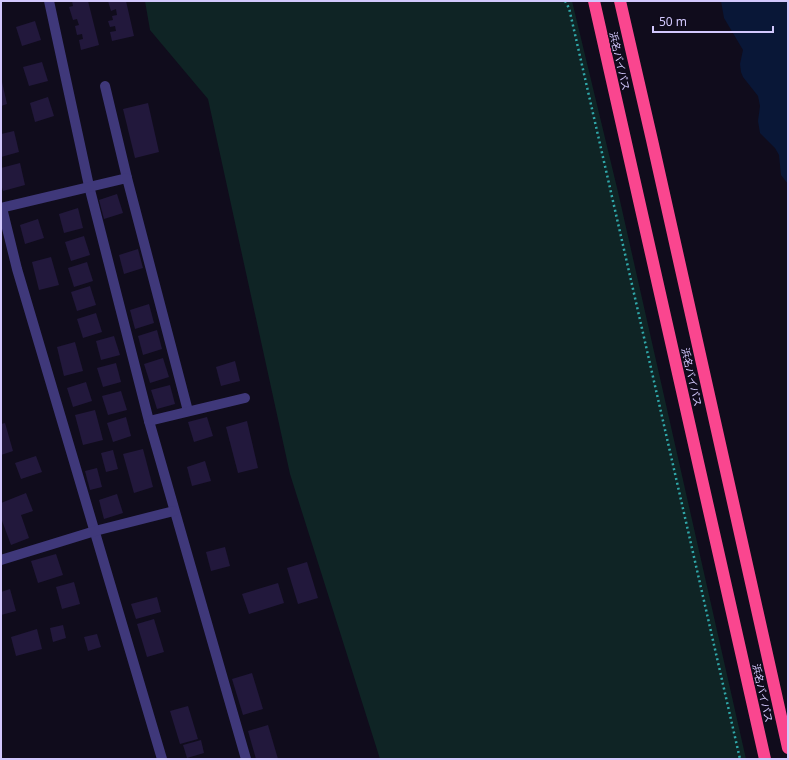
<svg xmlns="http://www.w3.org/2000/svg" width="789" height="760" viewBox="0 0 789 760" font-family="'Noto Sans','Noto Sans JP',sans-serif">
	<rect width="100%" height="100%" fill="#100c1c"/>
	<polygon fill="#0f2425" points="145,1 572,1 618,192 746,759 380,759 290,474 208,99 150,30"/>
	<polygon fill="#091737" points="721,1 788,1 788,184 781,175 779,155 775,148 760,133 758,121 760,106 758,96 743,77 741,72 740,64 743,50 724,18"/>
	<g fill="#22183c">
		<polygon points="72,1 88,1 99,45 81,50 79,40 83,39 82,34 77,35 75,26 79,25 77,19 73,20 69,7 73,6"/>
		<polygon points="108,1 126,1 134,36 112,41 110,32 116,31 115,26 110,27 108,21 113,20 112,16 117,15 116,9 111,11"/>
		<polygon points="35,21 41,40 22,46 16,27"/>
		<polygon points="42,62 48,81 29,86 23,67"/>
		<polygon points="2,82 7,104 1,106 1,83"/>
		<polygon points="48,97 54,116 35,122 30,103"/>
		<polygon points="148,103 159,152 135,158 123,109"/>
		<polygon points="14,131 19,152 1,157 1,134"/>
		<polygon points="20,163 25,185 3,191 1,184 1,168"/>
		<polygon points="117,194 123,213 104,219 99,200"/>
		<polygon points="78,208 83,228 64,233 59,214"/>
		<polygon points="38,219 44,238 25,244 20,225"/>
		<polygon points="84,236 90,255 71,261 65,242"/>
		<polygon points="138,249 143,268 124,274 119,255"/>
		<polygon points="51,257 59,285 39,290 32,262"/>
		<polygon points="87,262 93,281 74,287 68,268"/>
		<polygon points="90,286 96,305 77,311 71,292"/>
		<polygon points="149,304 154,323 135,329 130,310"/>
		<polygon points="96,313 102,332 83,338 77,319"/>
		<polygon points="157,330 162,349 143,355 138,336"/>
		<polygon points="114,336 120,355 101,360 96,341"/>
		<polygon points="75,342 83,371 64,376 57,347"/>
		<polygon points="163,358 169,377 150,383 144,364"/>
		<polygon points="235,361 240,381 221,386 216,367"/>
		<polygon points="116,363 121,382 103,387 97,368"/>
		<polygon points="86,382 92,401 73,407 67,388"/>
		<polygon points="170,385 175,404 157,409 151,390"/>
		<polygon points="121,391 127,410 108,415 102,396"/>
		<polygon points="95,410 103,440 83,445 75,415"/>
		<polygon points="126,417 131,436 113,442 107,423"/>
		<polygon points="207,417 213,436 194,442 188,422"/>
		<polygon points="247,421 258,468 238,473 226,427"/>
		<polygon points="5,423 13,451 1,455 1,424"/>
		<polygon points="143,449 153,487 134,493 123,454"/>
		<polygon points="113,450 118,469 106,472 101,453"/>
		<polygon points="36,456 42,472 21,479 15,463"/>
		<polygon points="205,461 211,481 192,486 187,467"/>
		<polygon points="97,468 102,487 90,490 85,471"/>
		<polygon points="26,493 33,511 21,515 29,538 11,545 1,518 1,503"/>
		<polygon points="117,494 123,513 104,519 99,500"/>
		<polygon points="225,547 230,566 211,571 206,552"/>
		<polygon points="56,554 63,575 38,583 31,561"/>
		<polygon points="307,562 318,598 298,604 287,568"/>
		<polygon points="74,582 80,604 62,609 56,587"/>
		<polygon points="278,583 284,603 249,614 242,594"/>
		<polygon points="10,589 16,611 1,615 1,592"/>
		<polygon points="157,597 161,612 136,619 131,604"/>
		<polygon points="154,619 164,652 147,657 137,624"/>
		<polygon points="63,625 66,638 53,642 50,628"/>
		<polygon points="37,629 42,649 16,656 11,637"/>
		<polygon points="97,634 101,647 88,651 84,637"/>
		<polygon points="252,673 263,709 243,715 232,679"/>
		<polygon points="188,706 198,739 180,744 170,711"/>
		<polygon points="268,725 278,759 256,759 248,731"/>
		<polygon points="201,740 204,753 187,758 183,745"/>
	</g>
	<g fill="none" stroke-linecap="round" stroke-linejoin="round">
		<polyline stroke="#30a8aa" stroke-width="2.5" stroke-dasharray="2 3" stroke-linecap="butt" points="565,1 569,8 740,759"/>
		<g stroke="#3f387a" stroke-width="10">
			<polyline points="49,1 89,186 149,421 246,759"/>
			<polyline points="105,86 127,178"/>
			<polyline points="1,208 127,178 188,411"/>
			<polyline points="2,208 17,269 162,759"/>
			<polyline points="149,421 245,398"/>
			<polyline points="1,560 95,531 174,511"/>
		</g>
		<g stroke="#fa468f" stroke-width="12">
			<polyline points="594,1 765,759"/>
			<polyline points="620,1 652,140 788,748"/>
		</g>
	</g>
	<g text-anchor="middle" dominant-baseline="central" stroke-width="3" stroke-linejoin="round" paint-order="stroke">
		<g font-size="10" fill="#d2c8fd" stroke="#100c1c">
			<text transform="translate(620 61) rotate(77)">浜名バイパス</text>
			<text transform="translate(692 377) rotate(77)">浜名バイパス</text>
			<text transform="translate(763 693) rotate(77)">浜名バイパス</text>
		</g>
	</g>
	<rect width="789" height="760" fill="none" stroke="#d2c8fd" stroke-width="4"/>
	<path d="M653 26v6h120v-6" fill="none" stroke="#d2c8fd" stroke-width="2"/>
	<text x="659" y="26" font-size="12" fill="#d2c8fd" stroke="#100c1c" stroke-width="3" paint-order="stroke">50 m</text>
</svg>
